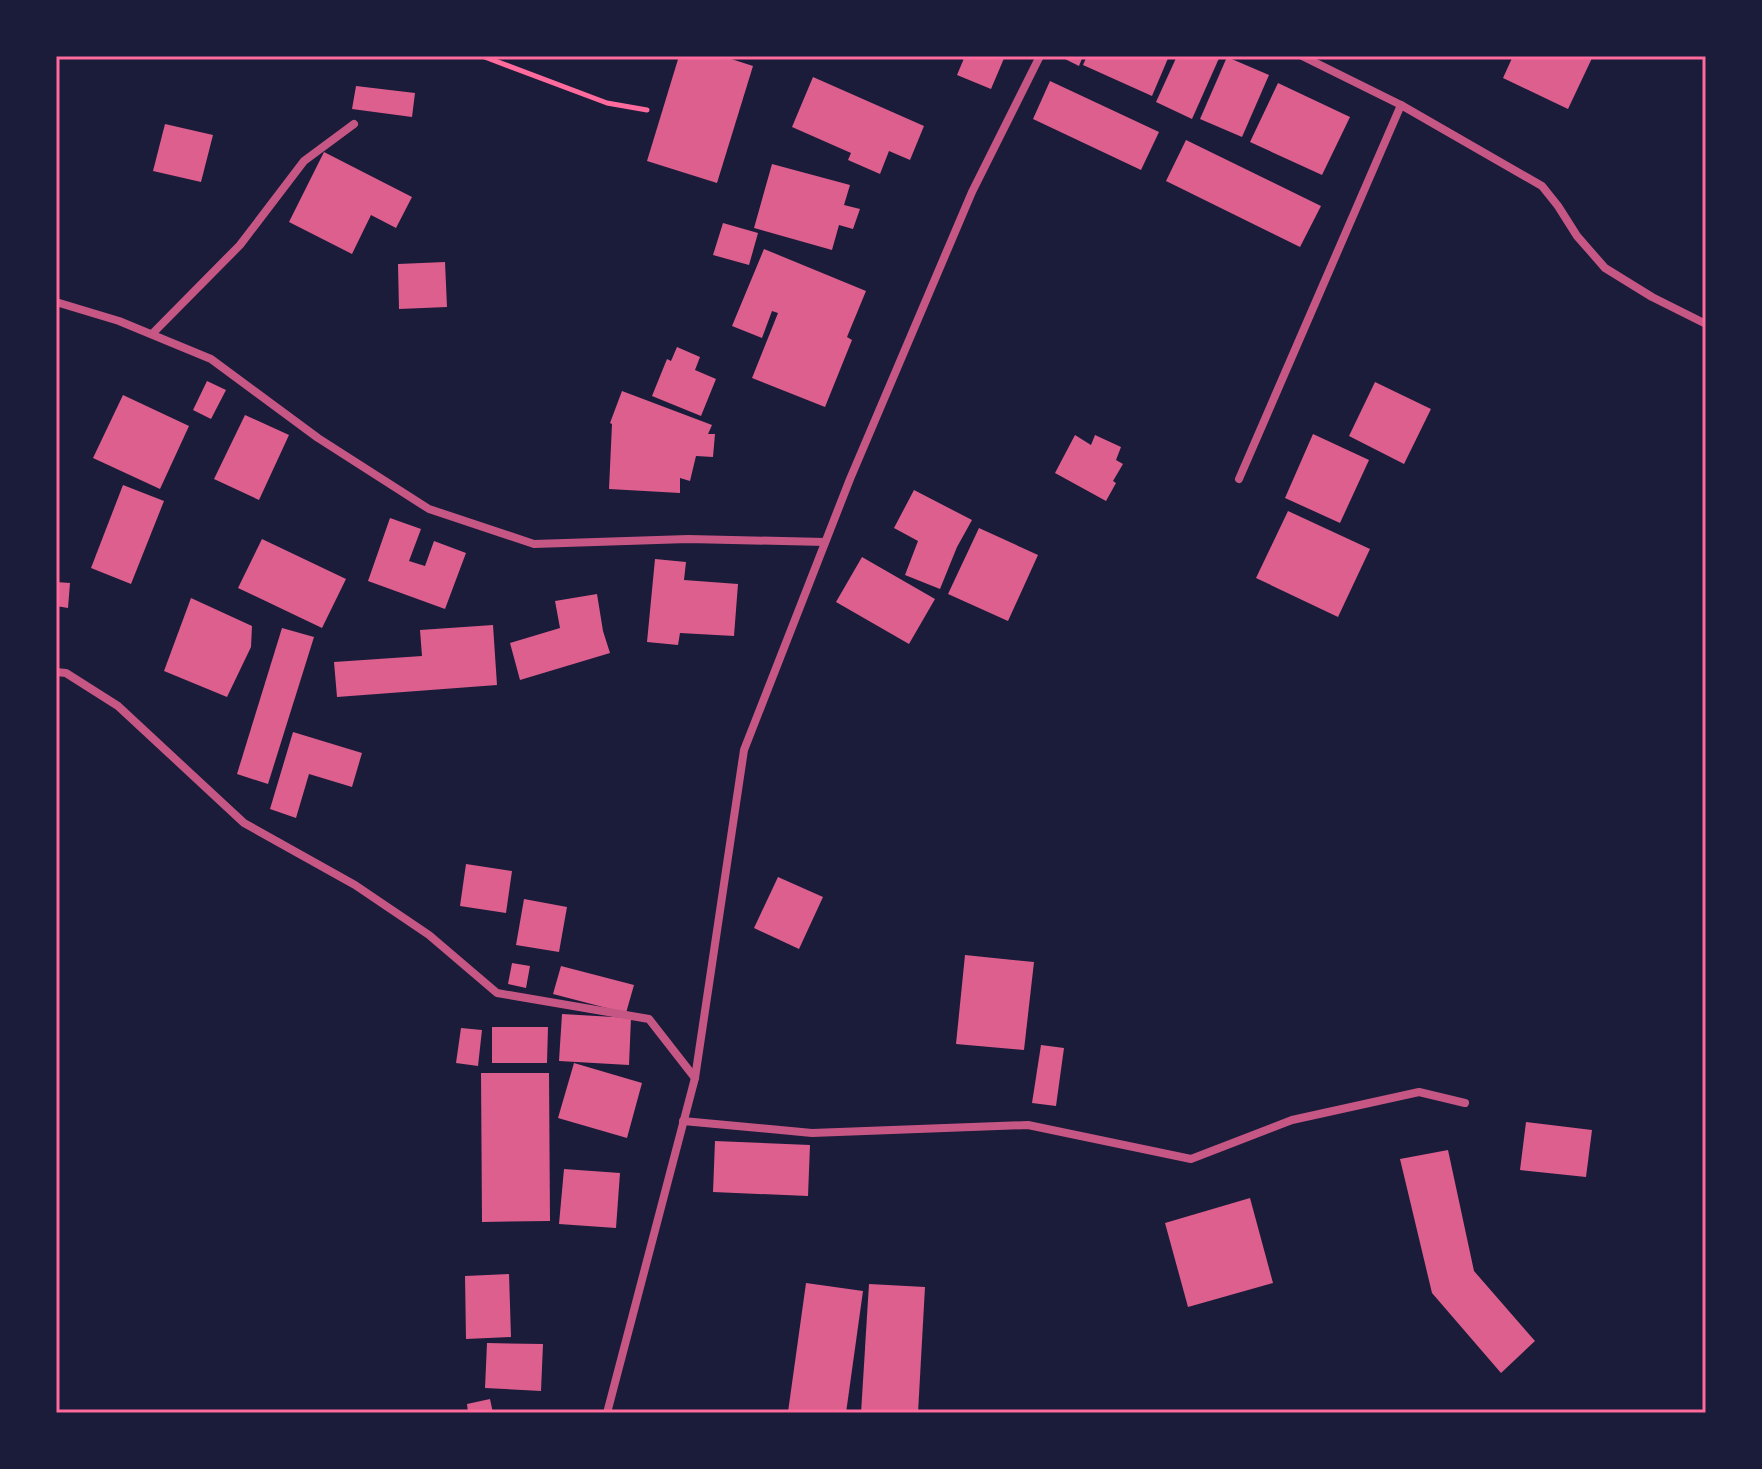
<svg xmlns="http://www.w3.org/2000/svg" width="1762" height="1469" viewBox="0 0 1762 1469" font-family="Quicksand,sans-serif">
	<rect width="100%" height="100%" fill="#1b1b3a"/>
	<g fill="#dd5f8e">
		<polygon points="679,56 722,56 753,66 717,183 647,161"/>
		<polygon points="965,56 1005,56 991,89 957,75"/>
		<polygon points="1059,56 1083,56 1079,66"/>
		<polygon points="1087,56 1169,56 1152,96 1083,65"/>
		<polygon points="1177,56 1220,56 1192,119 1156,102"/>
		<polygon points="1513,56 1593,56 1568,109 1503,78"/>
		<polygon points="1227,57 1269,75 1242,137 1200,119"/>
		<polygon points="813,77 924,126 910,160 889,151 880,174 848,160 851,153 792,127"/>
		<polygon points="1050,81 1159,132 1141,170 1033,119"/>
		<polygon points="1278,83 1350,117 1322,175 1250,142"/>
		<polygon points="356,86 415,93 412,117 352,109"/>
		<polygon points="165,124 213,135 201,182 153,171"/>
		<polygon points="1186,140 1321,206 1300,247 1166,181"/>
		<polygon points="324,152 412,197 396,228 371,215 352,254 289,222"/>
		<polygon points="772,164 850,185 844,205 860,209 853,229 839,225 832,250 754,228"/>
		<polygon points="723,223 758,233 749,265 713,255"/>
		<polygon points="764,249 866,291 847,337 852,340 825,407 752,378 778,313 772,311 762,338 732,326"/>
		<polygon points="445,262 447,307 399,309 398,264"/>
		<polygon points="677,347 700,357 695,370 716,379 701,416 652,396 667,359 671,361"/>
		<polygon points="207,381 226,390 211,419 193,410"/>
		<polygon points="1375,382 1431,409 1404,464 1349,436"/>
		<polygon points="622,391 712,425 708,434 715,434 713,457 696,456 690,481 680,478 680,493 609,489 612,424 610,423"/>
		<polygon points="123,395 189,426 160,489 93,458"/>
		<polygon points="245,415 289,435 259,500 214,479"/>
		<polygon points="1313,434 1369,460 1340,523 1285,498"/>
		<polygon points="1075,435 1091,445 1095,435 1121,447 1116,460 1123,464 1113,481 1116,483 1106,501 1055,473"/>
		<polygon points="123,485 164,501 131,584 91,568"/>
		<polygon points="914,490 972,520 957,547 940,589 905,575 918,541 894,528"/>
		<polygon points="1288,511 1370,549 1338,617 1256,578"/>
		<polygon points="390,518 421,529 409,561 425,566 434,541 466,553 445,609 368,581"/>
		<polygon points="979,528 1038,555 1008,621 948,594"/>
		<polygon points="262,539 346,579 322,628 238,588"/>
		<polygon points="862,557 935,599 909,644 836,602"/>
		<polygon points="655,559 686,562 684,580 738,584 734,636 680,633 678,645 647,642"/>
		<polygon points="56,582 70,583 68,608 56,606"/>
		<polygon points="597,594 603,631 610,653 520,680 510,643 560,628 555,601"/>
		<polygon points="191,598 252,626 251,647 227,697 164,671"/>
		<polygon points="493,625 497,685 337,697 334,662 422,656 420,630"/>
		<polygon points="282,628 314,637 268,784 237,774"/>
		<polygon points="293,732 362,753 352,787 309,774 296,818 270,809"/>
		<polygon points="466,864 512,871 506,913 460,906"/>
		<polygon points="778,877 823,897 799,949 754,928"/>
		<polygon points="524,899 567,907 559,952 516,945"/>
		<polygon points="965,955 1034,962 1024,1050 956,1044"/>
		<polygon points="512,963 530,966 526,988 508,984"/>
		<polygon points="561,966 634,985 626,1013 553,994"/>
		<polygon points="562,1014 631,1018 629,1065 559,1061"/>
		<polygon points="492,1027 548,1027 547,1063 492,1063"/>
		<polygon points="461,1028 482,1030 478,1066 456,1063"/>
		<polygon points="1041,1045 1064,1048 1056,1106 1032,1103"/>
		<polygon points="574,1063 642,1083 627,1138 558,1118"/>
		<polygon points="481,1073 549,1073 550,1221 482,1222"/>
		<polygon points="1526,1122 1592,1130 1586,1177 1520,1170"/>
		<polygon points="715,1141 810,1145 808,1196 713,1192"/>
		<polygon points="1448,1150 1474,1271 1535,1341 1501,1373 1432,1293 1400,1159"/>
		<polygon points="564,1169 620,1173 616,1228 559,1224"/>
		<polygon points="1250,1198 1273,1283 1188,1307 1165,1223"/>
		<polygon points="509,1274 511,1337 466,1339 465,1276"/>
		<polygon points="806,1283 863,1291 846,1413 788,1412"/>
		<polygon points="869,1284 925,1287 918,1413 861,1413"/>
		<polygon points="487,1343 543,1344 541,1391 485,1388"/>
		<polygon points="490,1399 493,1413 468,1413 467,1404"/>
	</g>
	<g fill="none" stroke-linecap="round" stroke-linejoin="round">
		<polyline stroke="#ff6b9d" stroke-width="5" points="482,56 607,103 647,110"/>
		<g stroke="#c65784" stroke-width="8">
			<polyline points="1302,56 1401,105 1542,186 1558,206 1577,236 1605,268 1652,297 1706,324"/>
			<polyline points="56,302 119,321 211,359 318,438 429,509 534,544 688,539 825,542"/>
			<polyline points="152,334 240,245 304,161 354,124"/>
			<polyline points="1239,479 1401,105"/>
			<polyline points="56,672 66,673 118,706 244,823 355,885 429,935 497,993 649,1019 695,1078"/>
			<polyline points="683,1121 812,1133 1028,1125 1191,1159 1292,1120 1419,1092 1465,1103"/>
			<polyline points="607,1413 695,1078 744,750 850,479 972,192 1040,56"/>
		</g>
	</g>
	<rect width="1762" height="1469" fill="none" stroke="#1b1b3a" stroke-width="116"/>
	<rect x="58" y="58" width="1646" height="1353" fill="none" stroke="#ff6b9d" stroke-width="3"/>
</svg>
